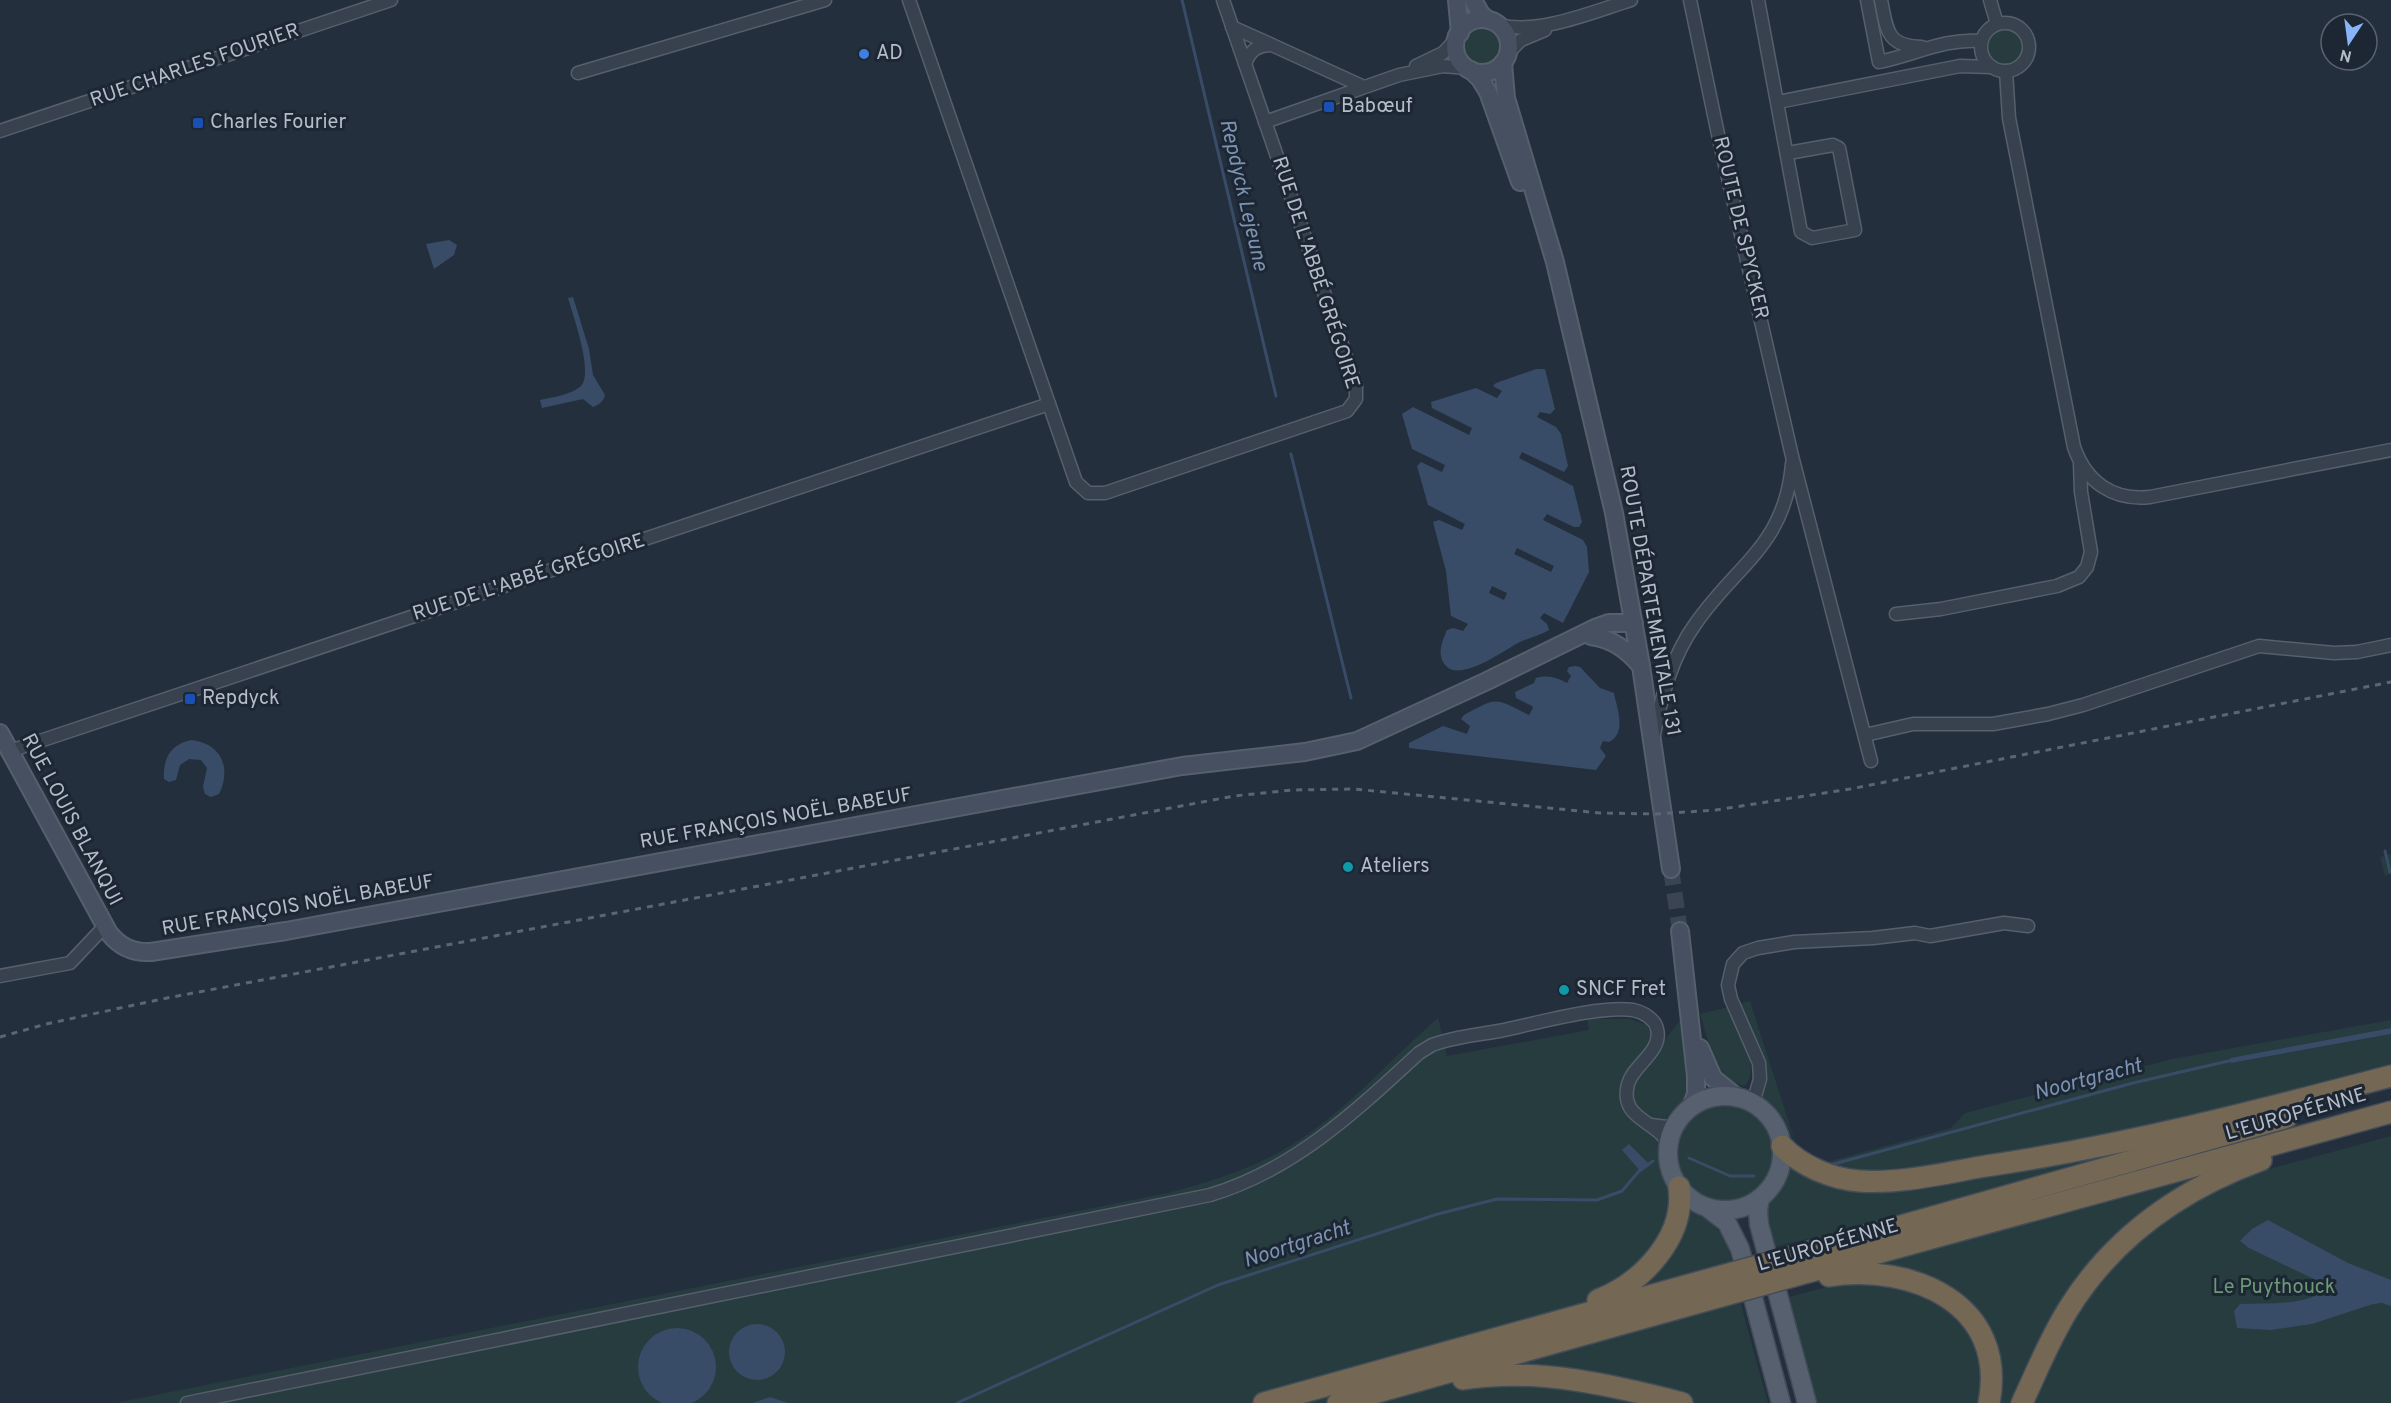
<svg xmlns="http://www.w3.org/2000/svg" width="2391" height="1403" viewBox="0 0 2391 1403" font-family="Overpass,sans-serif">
	<rect width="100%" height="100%" fill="#242f3e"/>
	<g fill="#263c3f">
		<circle cx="1482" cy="46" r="18"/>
		<circle cx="2005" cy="47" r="17"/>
		<polygon points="2391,854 2391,874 2385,876 2380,857"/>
		<path d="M1750,1001L1796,1145L1785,1119L1763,1097C1765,1054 1756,1041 1737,1004Z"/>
		<path d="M1729,1007C1737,1025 1763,1070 1744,1086L1723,1078L1717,1071L1700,1014Z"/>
		<path d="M1438,1018L1447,1056L1589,1030L1587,1019H1630L1647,1025L1649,1031L1664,1041L1681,1019L1689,1075L1688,1091L1686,1098L1667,1116L1658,1141L1659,1170L1674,1198L1708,1221L1723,1235L1730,1254L1744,1316L1768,1403H116L1168,1193C1206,1183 1242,1172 1276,1154C1338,1121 1386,1063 1438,1018Z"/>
		<polygon points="2391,1020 2391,1028 2230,1058 2232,1063 2391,1034 2391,1068 2201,1117 1901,1173 1841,1170 1827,1162 1951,1128 1965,1113 2172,1059"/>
		<circle cx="1725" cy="1153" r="50"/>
		<path d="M2180,1136L1839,1232L1773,1247C1770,1239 1765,1228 1765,1219C1766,1206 1783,1181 1788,1165L1823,1179Z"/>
		<polygon points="2391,1136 2391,1403 2031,1403 2066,1330 2098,1282 2136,1242 2176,1210 2222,1182"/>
		<polygon points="2205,1173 2119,1239 2018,1403 1995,1403 1978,1317 1864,1268"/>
		<path d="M1863,1283C1881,1285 1900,1287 1917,1293C1966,1312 1988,1353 1978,1403H1815L1785,1298L1831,1286Z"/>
	</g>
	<g fill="#394c67" fill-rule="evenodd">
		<polygon points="449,240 457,245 454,255 434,269 426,244"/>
		<path d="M573,297L589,349L593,375L605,395C603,402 600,404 593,407L583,399L542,408L540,400C553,397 571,395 581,386C594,374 573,315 568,298Z"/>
		<path d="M1536,369H1545L1555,409L1550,414L1540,412L1537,417L1556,427L1561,434L1568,466L1564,472L1522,452L1519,458L1573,486L1582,522L1579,527H1574L1547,514L1543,520L1583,540L1587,547L1589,572L1563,623L1544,613L1540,618L1547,624L1549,630C1539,636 1528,638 1518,643C1503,651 1461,682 1446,666C1436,655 1442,642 1447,630L1453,628L1463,631L1468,624L1451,616L1446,571L1433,522L1439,520L1462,530L1465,524L1428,505L1417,466L1421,462L1442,472L1445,465L1412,449L1402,414L1413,407L1469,435L1472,428L1432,408L1431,402L1476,388L1497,398L1502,391L1493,386L1496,383ZM1517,548L1554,566L1551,572L1514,554ZM1492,586L1507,593L1504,600L1489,593Z"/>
		<path d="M1575,666L1580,667L1600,688L1614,693C1617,709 1627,733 1609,742L1603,741L1600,748L1606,756L1596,770L1409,748V743L1443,726L1467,734L1470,726L1461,719L1464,715C1499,696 1494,698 1529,715L1533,708L1532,706L1516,698L1515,692L1534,683L1536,678C1548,675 1556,677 1567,683L1571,676L1567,671L1569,667Z"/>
		<path d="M191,740C221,743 232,768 219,794L211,797L205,794L203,787L207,768L201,760L189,759L180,765L176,780L169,782L164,779C163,758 170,745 191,740Z"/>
		<polygon points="2391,1028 2391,1034 2231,1063 2230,1058"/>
		<polygon points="1629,1144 1650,1165 1641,1172 1622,1150"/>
		<path d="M2268,1220L2348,1263L2391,1280V1306L2382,1303L2373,1304L2312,1324L2271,1330L2237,1328L2234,1311L2240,1304C2266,1303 2299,1306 2323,1292L2322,1285L2316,1280L2249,1248L2240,1241L2252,1229Z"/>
		<circle cx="757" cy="1352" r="28"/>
		<circle cx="677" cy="1367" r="39"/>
		<polygon points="770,1397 788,1403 753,1403"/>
	</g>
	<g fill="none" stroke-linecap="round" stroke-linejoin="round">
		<g stroke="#394c67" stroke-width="3">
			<polyline points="1182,0 1276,396"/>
			<polyline points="1291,454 1351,698"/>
			<polyline points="2385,851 2390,872"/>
			<polyline points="1689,1158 1730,1176 1754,1176"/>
			<polyline points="1830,1165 2133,1083 2233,1060"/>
			<polyline points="1646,1166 1653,1161"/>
			<polyline points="957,1403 1218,1285 1438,1214 1497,1199 1597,1200 1622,1191 1640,1170"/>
		</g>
		<polyline stroke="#3a4453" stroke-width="16" stroke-dasharray="16 8" stroke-linecap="butt" points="1671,869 1680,931"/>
		<g stroke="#565f6c" stroke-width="15">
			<g id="street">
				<polyline points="909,0 1049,404"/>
				<polyline points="1690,0 1719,139 1792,456 1871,761"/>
				<polyline points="1758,0 1801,232 1812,238 1855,230 1839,148 1833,145 1788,153"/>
				<path d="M1867,0L1879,62C1914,55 1945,38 1981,41"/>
				<path d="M1881,0C1887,30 1886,46 1922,47"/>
				<polyline points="1990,0 1997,24"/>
				<circle cx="2005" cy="47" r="24"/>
				<path d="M1499,25C1539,35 1592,12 1631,0"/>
				<polyline points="1232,27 1270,44"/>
				<polyline points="1508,53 1521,40 1545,30"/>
				<path d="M1245,64C1250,50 1258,45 1272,45L1364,87"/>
				<polyline points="1416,66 1443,53 1457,38"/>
				<path d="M2006,71L2009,118L2074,447C2086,482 2113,501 2150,497L2391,450"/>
				<polyline points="578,73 825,0"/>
				<polyline points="1778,102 1960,66 1992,67"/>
				<polyline points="1265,122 1399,75 1443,66 1467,68"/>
				<polyline points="0,131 391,0"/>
				<polyline points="1896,614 1941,609 2057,586 2079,577 2087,567 2091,552 2081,492 2080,464"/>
				<path d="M1654,734C1662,695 1672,656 1696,623C1737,564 1785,545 1792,464"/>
				<polyline points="1865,735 1913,724 1993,724 2048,714 2083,705 2259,646 2334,653 2357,652 2391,645"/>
				<polyline points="10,751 1049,404 1076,482 1088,493 1105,493 1347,411 1356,399 1356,385 1223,0"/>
				<polyline points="0,976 70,963 105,926"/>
				<polyline points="1753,1103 1760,1079 1759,1063 1731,999 1728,985 1733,964 1743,953 1758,948 1794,942 1873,938 1915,933 1930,936 2004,923 2028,926"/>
				<polyline points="1651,1125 1667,1127 1675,1124"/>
				<path d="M187,1403L1210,1195C1294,1170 1356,1111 1419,1053L1432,1045C1453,1037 1477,1035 1499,1031C1534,1024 1600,1005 1633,1010C1643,1012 1655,1019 1657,1029C1663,1051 1633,1065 1628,1084C1619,1119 1655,1120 1669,1143"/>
			</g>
		</g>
		<g stroke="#565f6c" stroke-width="20">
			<g id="secondary">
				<polyline points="1457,0 1460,33"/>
				<polyline points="1473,0 1481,14 1488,20"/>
				<circle cx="1482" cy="46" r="27"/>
				<polyline points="1503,63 1506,98 1555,262 1614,513 1641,666 1671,869"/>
				<polyline points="1471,70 1480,79 1488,92 1520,182"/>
				<path d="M1591,636C1613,639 1627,650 1641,666"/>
				<path d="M0,733L109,933C120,947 133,953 151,952L286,931L1182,766L1305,752L1357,741L1487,681L1595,628L1609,623H1634"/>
				<polyline points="1680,931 1696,1076 1696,1094 1691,1107"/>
				<polyline points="1700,1048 1713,1078 1738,1098"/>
			</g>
		</g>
		<g stroke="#414a57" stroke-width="21">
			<g id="primary">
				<circle cx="1725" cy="1153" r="57"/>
				<polyline points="1760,1198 1758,1210 1759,1224 1807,1403"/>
				<polyline points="1709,1209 1727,1223 1740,1249 1781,1403"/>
			</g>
		</g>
		<g stroke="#434c59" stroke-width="24">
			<g id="highway">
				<path d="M1782,1146C1801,1166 1832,1179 1859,1181C1901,1184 1945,1173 1986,1166C2123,1146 2257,1111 2391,1076"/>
				<polyline points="1805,1253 2287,1117"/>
				<polyline points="1808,1272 2391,1112"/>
				<path d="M1829,1276C1912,1263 2008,1304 1989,1403"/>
				<path d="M1598,1300C1642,1283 1686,1237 1679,1187"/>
				<path d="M1463,1379C1535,1367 1612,1385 1682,1403"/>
				<polyline points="1264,1403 1714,1278"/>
				<polyline points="1338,1403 1722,1296"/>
				<path d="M2022,1403C2037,1371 2050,1338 2069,1308C2114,1236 2182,1189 2261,1160"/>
			</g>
		</g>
		<use href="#street" stroke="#38414e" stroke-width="12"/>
		<use href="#secondary" stroke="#465061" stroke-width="16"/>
		<use href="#primary" stroke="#56606e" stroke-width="18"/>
		<use href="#highway" stroke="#746855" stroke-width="21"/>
		<polyline stroke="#5a6575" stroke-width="3" stroke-dasharray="6 6" stroke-linecap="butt" points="0,1037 46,1024 167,998 1234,796 1292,790 1354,789 1600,813 1656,814 1716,810 1850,789 2391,682"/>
		<g stroke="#434c59" stroke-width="24" stroke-linecap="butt">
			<g id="highway-bridge">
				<polyline points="1714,1278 1805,1253"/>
				<polyline points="1722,1296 1808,1272"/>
			</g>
		</g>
		<use href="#highway-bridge" stroke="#746855" stroke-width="21"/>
	</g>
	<circle fill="#3f7fe0" stroke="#1d2633" stroke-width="2" cx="864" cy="54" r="6"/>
	<g fill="#1a4fb4" stroke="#1d2633" stroke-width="2">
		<rect x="1323" y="101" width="12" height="12" rx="3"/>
		<rect x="192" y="117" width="12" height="12" rx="3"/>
		<rect x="184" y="693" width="12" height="12" rx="3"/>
	</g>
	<g fill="#0f9aa8" stroke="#1d2633" stroke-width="2">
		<circle cx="1348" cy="867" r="6"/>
		<circle cx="1564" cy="990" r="6"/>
	</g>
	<g text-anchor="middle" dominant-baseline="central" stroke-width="6" stroke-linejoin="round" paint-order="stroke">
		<g font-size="20" fill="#b4bcc9" stroke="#1d2633" text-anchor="start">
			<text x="876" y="54">AD</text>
			<text x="1341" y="107">Babœuf</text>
			<text x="210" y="123">Charles Fourier</text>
			<text x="202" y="699">Repdyck</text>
			<text x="1360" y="867">Ateliers</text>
			<text x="1576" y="990">SNCF Fret</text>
		</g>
		<g font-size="20" fill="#b4bcc9" stroke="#1d2633">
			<text transform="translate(195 66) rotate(-19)">RUE CHARLES FOURIER</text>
			<text transform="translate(1740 228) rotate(77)">ROUTE DE SPYCKER</text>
			<text transform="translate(1315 273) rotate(72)">RUE DE L'ABBÉ GRÉGOIRE</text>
			<text transform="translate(529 578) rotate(-18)">RUE DE L'ABBÉ GRÉGOIRE</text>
			<text transform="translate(1649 601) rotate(80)">ROUTE DÉPARTEMENTALE 131</text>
			<text transform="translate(776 819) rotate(-10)">RUE FRANÇOIS NOËL BABEUF</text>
			<text transform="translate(71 820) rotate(62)">RUE LOUIS BLANQUI</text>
			<text transform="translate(298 906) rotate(-10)">RUE FRANÇOIS NOËL BABEUF</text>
			<text transform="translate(2296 1115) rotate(-16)">L'EUROPÉENNE</text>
			<text transform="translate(1828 1246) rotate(-16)">L'EUROPÉENNE</text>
		</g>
		<g font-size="20" fill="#6b9a76" stroke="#1d2633">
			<text x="2274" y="1288">Le Puythouck</text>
		</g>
		<g font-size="21" font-style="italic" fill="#7c92b1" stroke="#1d2633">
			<text transform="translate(1243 195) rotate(77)">Repdyck Lejeune</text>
			<text transform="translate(2088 1080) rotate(-15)">Noortgracht</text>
			<text transform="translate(1297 1245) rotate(-18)">Noortgracht</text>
		</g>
	</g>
	<g transform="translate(2349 42) rotate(193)"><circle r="28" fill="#1d2633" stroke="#59626f" stroke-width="1.5"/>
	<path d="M0-4.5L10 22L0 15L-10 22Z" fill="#8ab4f8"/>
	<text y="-9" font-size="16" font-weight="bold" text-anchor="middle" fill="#b4bcc9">N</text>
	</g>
</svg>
